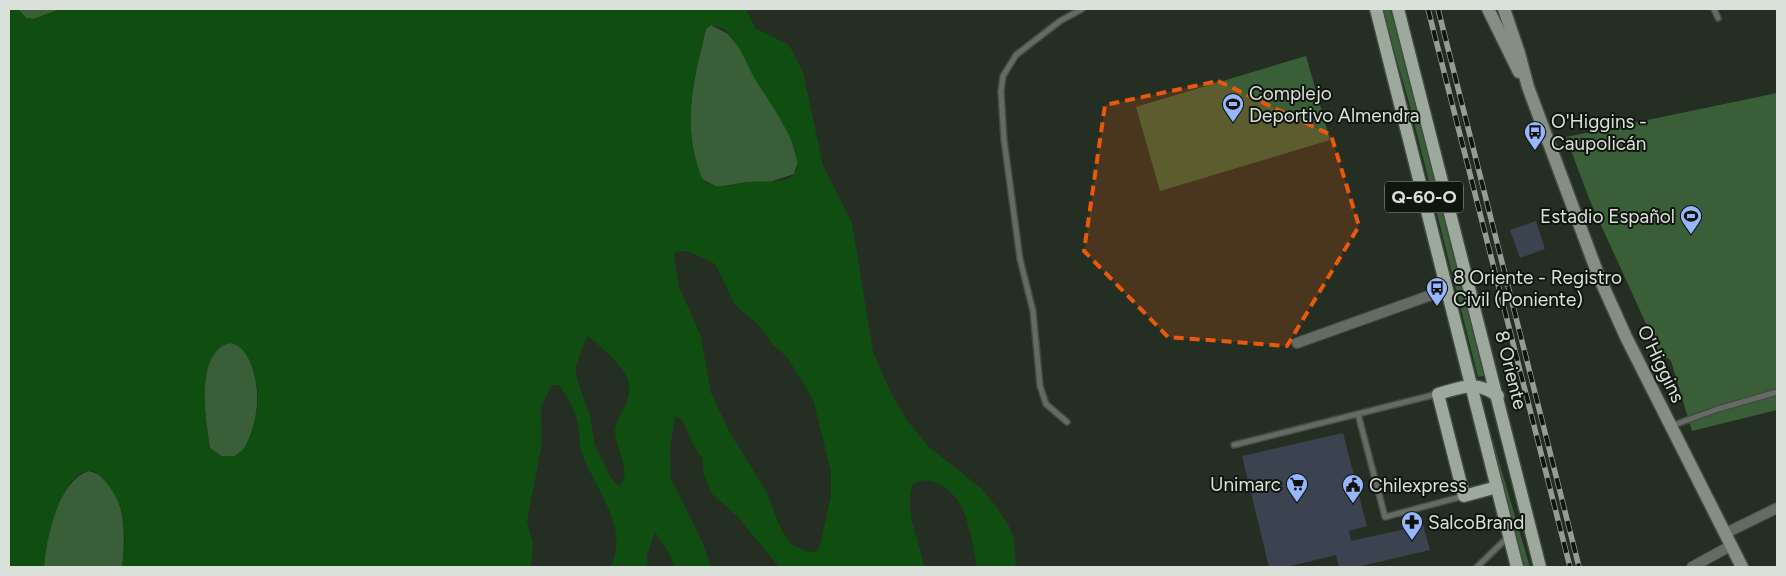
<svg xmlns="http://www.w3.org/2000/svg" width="1786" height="576" viewBox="0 0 1786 576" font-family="Figtree,sans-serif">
	<rect width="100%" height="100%" fill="#242e23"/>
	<g fill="#3a5e38">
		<polygon points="18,9 61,9 33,19 26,18"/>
		<polygon points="1382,9 1390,9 1395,25 1484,376 1478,377 1410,106"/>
		<path d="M711,25L728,34L743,52L790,136L798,162L794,174L770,182H748L717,187L702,179C681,125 693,82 706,29Z"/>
		<polygon points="1306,56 1330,140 1160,191 1136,107"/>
		<polygon points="1777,93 1777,410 1692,431 1671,361 1659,352 1590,201 1566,137"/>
		<path d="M229,343C250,344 257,379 257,396C258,411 253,432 246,445C244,450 239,453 235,456H221L210,448C206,422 193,353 229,343Z"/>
		<polygon points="1482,404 1530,567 1523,567"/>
		<path d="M88,471C127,478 126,538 122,567H44C45,538 58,482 88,471Z"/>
	</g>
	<path fill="#0f4d10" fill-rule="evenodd" d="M9,9H18L26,18L34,19L61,9H746L755,28L789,45L803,72L823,165L852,223L873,351L890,391L907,420L928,446L982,489L995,505L1009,526L1014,539L1016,567H977C974,550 969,521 961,506C953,490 930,473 913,484C903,514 920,538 924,567H779L738,517L712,494L704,474L702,458L693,445L683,421L675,416L670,448L671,478L702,541L711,567H674L669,553L655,532L647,555L648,567H610C631,531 596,490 583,456C580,449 580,441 579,433C577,413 571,400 558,385H552L541,407L542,444L527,521L533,543L531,567H122C127,536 127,506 105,481C100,476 96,471 89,471C60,473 45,545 44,567H9ZM711,25C735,26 745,63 755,79C764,95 811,157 794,174C784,185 762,180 749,182C732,184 716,192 702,179C681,125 693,82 706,29ZM681,251L690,252L715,264L735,305L761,327L773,345L787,357L813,399L831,472V495L821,542L817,551L808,552L791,544L780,527L767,493L729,431L711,393L701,336L679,287L674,254ZM587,336C597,343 626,368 628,380C634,402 617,413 615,431C614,448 634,472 619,486L611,478L595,445L590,416L576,376V366ZM229,343C250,344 257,379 258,397C258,411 253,432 246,445C244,450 239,453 235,456H221L210,448C206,423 194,353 229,343Z"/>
	<g fill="#3c4350">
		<polygon points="1536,221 1545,249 1520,258 1510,230"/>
		<polygon points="1343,433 1367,526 1349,531 1351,541 1423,525 1430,550 1357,567 1339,567 1336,555 1286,567 1269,567 1242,456"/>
	</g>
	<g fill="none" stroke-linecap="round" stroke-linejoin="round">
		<g stroke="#414b40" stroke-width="8">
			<g id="service">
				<polyline points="1714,9 1718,18"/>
				<polyline points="1358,414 1385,517 1464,496"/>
				<polyline points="1067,422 1046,404 1040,386 1033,311 1020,259 1004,140 1001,92 1003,76 1016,55 1060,21 1082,9"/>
				<polyline points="1671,426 1718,409 1777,392"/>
				<polyline points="1234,445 1437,394"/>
				<polyline points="1477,567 1507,538"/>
			</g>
		</g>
		<g stroke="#414b40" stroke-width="12">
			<g id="minor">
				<polyline points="1297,343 1448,289"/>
				<polyline points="1726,533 1777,508"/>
				<polyline points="1692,567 1732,545"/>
			</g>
		</g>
		<g stroke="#414b40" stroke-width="15">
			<g id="secondary">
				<polyline points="1488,9 1519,72"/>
				<polyline points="1504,9 1519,53 1528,87 1599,277 1626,337 1742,567"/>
			</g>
		</g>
		<g stroke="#414b40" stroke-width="15">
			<g id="primary">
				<polyline points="1376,9 1517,567"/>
				<polyline points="1398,9 1540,567"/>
				<path d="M1497,487L1464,496L1438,394C1463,387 1475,380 1498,396"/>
			</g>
		</g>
		<use href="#service" stroke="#656a64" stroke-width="5"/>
		<use href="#minor" stroke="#656a64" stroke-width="10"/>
		<use href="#secondary" stroke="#858d84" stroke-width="12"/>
		<use href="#primary" stroke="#9ea99d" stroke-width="12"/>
		<g stroke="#949c93" stroke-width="5.5">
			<g id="rail">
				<polyline points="1428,9 1570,567"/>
				<polyline points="1438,9 1579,567"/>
			</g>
		</g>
		<use href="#rail" stroke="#101510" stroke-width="4" stroke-dasharray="11" stroke-linecap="butt"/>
	</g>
	<path fill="#e8590c" fill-opacity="0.2" stroke="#e8590c" stroke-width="4" stroke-dasharray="10 6" stroke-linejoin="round" d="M1218,81L1331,135L1359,226L1287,346L1168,337L1084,251L1105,105Z"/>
	<defs>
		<g id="stadium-pin" transform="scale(1.125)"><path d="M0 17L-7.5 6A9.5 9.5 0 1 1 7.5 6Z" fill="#96b6fd" stroke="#101510"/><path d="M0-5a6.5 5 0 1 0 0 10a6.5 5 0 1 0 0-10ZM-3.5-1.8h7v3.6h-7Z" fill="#111"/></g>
		<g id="bus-pin" transform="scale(1.125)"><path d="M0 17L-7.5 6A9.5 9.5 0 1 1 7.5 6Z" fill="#96b6fd" stroke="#101510"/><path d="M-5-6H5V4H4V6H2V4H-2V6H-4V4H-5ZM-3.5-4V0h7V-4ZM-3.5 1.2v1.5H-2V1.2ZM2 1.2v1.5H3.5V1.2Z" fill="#111"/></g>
		<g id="supermarket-pin" transform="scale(1.125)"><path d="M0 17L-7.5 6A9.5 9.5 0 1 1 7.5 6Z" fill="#96b6fd" stroke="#101510"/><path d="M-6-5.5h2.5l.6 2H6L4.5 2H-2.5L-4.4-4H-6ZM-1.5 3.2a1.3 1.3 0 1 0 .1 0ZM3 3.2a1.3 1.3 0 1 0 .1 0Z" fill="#111"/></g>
		<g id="civic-pin" transform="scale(1.125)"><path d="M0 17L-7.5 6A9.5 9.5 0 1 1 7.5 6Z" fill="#96b6fd" stroke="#101510"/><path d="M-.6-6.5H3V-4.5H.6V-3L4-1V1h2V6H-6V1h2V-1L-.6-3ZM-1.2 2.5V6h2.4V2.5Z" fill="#111"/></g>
		<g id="pharmacy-pin" transform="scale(1.125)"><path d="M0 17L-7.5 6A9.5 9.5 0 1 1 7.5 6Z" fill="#96b6fd" stroke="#101510"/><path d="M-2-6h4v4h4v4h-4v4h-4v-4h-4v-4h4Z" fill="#111"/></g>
	</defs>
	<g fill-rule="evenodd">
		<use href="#stadium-pin" x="1233" y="104"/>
		<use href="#bus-pin" x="1535" y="132"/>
		<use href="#stadium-pin" x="1691" y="216"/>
		<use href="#bus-pin" x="1437" y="288"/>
		<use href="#supermarket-pin" x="1297" y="484"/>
		<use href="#civic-pin" x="1353" y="485"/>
		<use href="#pharmacy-pin" x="1412" y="522"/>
	</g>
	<g text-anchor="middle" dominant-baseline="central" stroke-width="4" stroke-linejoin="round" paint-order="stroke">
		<rect fill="#101510" stroke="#9da49d" stroke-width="1" x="1385" y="181.5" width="78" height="31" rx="4"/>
		<g font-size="18" font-weight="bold" fill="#dae1da">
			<text x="1424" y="197">Q-60-O</text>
		</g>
		<g font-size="19" fill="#dae1da" stroke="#101510" text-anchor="start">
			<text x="1249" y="93">Complejo<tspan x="1249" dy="22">Deportivo Almendra</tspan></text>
			<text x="1551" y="121">O'Higgins -<tspan x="1551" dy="22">Caupolicán</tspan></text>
			<text x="1675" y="216" text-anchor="end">Estadio Español</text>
			<text x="1453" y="277">8 Oriente - Registro<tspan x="1453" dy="22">Civil (Poniente)</tspan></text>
			<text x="1281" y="484" text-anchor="end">Unimarc</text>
			<text x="1369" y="485">Chilexpress</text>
			<text x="1428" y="522">SalcoBrand</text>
		</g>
		<g font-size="19" fill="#dae1da" stroke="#101510">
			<text transform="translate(1661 364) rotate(64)">O'Higgins</text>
			<text transform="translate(1511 370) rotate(76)">8 Oriente</text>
		</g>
	</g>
	<rect width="1786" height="576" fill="none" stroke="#dae1da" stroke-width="20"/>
</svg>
